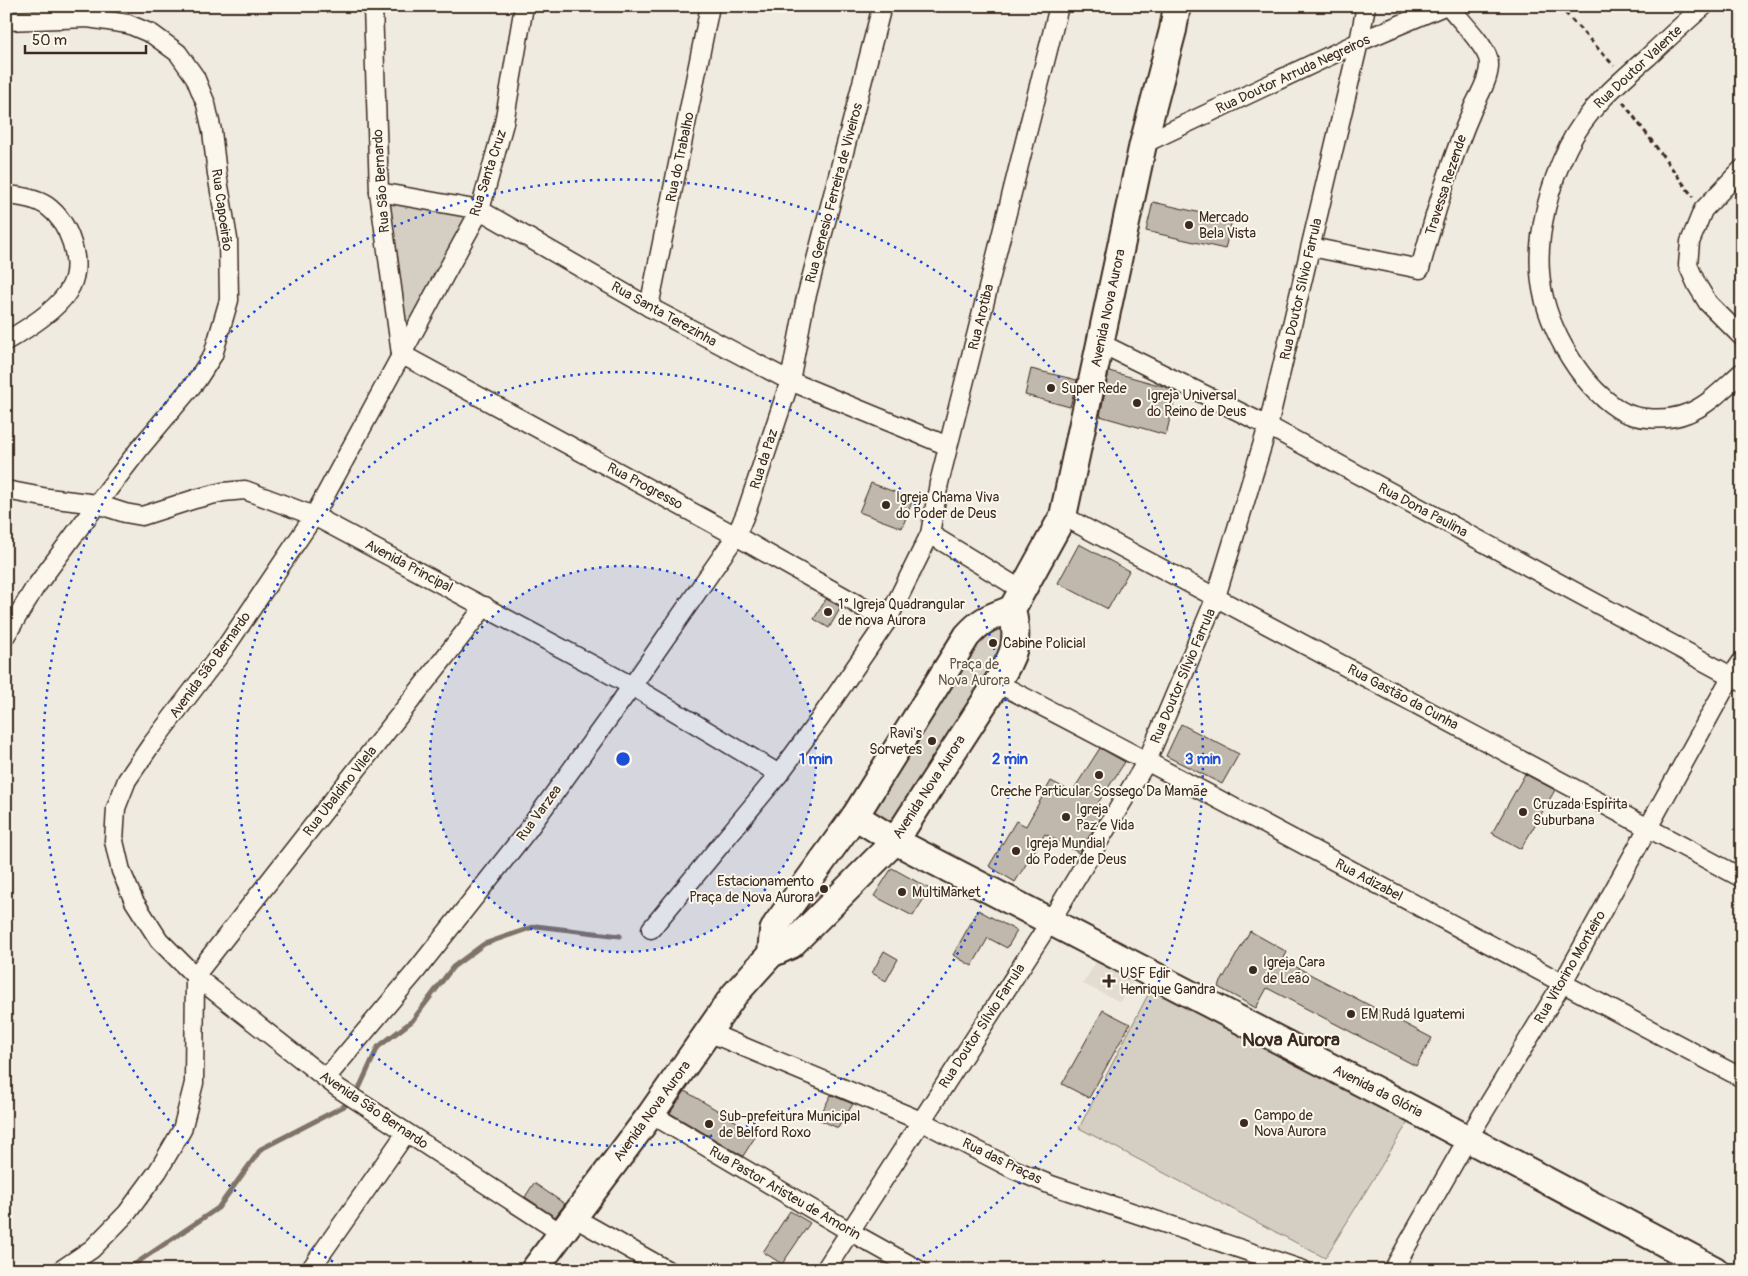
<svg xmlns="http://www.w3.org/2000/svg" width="1748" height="1276" viewBox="0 0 1748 1276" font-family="Pangolin,sans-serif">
	<rect width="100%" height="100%" fill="#f0ebe0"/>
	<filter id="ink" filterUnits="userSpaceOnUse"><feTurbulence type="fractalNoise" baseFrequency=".02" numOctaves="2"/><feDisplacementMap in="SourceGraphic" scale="10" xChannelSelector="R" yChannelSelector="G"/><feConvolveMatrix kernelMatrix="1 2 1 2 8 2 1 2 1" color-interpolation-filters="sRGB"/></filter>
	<g filter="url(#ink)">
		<polygon fill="#e2dcd1" points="1097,960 1134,979 1121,1002 1083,984"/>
		<g fill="#d5cec3" stroke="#887c70">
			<polygon points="379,192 480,210 401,354"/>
			<polygon points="978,624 1016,628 895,841 855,816"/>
			<polygon points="1153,985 1410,1119 1325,1258 1079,1128"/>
		</g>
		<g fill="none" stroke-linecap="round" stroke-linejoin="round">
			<g stroke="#7f7367" stroke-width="5">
				<polyline points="356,1095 378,1047 412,1021 453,967 484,944 536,926 620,936"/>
				<polyline points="124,1270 132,1266 218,1208 261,1149 352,1102"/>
			</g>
		</g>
		<g fill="#c0b8ad" stroke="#3b2a1e">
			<polygon points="1153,202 1232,220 1225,249 1146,231"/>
			<polygon points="1031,369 1077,380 1070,407 1025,395"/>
			<polygon points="1109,371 1166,387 1176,393 1166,435 1100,416"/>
			<polygon points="871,483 913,499 902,528 859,512"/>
			<polygon points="1079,544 1129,571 1108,609 1058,583"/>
			<polygon points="826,599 841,607 829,628 814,619"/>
			<polygon points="1181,724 1239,754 1222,784 1166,756"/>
			<polygon points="1100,748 1125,762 1096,806 1105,811 1079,853 1045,834 1015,882 989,866 1016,821 1026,826 1051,781 1072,792"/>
			<polygon points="1525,774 1555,790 1521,849 1492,833"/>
			<polygon points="892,868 930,889 913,916 874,896"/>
			<polygon points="978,910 1017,931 1007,948 988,938 972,966 953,955"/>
			<polygon points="1250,931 1287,952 1283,960 1432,1038 1416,1066 1267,988 1256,1008 1218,987"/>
			<polygon points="884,951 898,959 886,981 872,973"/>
			<polygon points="1103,1010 1130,1024 1089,1098 1062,1084"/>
			<polygon points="685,1091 757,1134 743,1156 670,1113"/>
			<polygon points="831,1095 853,1104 838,1128 818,1119"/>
			<polygon points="534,1183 565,1204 555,1217 525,1197"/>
			<polygon points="790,1211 810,1223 782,1264 763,1252"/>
		</g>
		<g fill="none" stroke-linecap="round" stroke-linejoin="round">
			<g stroke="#3b2a1e" stroke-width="21">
				<g id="street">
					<polyline points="373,6 379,192 401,354"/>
					<polyline points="524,6 504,123 480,210 314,516 225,648 151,745 127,780 116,808 114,841 121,871 134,901 159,940 195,976 338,1088 561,1233"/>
					<path d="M1704,6C1685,22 1666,40 1648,57C1618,83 1586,110 1568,147C1550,183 1537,231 1540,272C1543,321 1577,382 1618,409C1636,421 1669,421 1688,413C1709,405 1726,386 1742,372"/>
					<polyline points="6,21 88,18 128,24 152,34 178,53 195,77 206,104 212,131 217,174 228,239 229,300 213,355 197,380 140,448 97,504 34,589 6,635"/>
					<polyline points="1143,144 1359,42 1444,6"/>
					<polyline points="1742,169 1703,210 1690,242 1688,265 1697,285 1708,303 1742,337"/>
					<polyline points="379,192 480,210 649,307 790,381 948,446"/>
					<path d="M6,195C20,196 35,198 47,206C69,222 83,261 71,286C61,308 27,329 6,341"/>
					<path d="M1311,247L1420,269C1435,214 1450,161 1473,108C1479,95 1493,73 1488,58C1484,44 1459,19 1449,6"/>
					<polyline points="649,307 710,6"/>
					<polyline points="1100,343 1268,426 1742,682"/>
					<polyline points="401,354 736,536 887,621"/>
					<polyline points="6,490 48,498 97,504 125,513 142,516 195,499 223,492 245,490 314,516 632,686 779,774"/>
					<polyline points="1063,516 1742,878"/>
					<polyline points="930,534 1022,590"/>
					<path d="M997,683C1247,812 1493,948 1742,1078"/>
					<polyline points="651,929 779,774 819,720 887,621 930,534 939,483 1059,6"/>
					<polyline points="708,1032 921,1121 1013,1169 1051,1185 1303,1270"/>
					<polyline points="326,1078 416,971 527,831 632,686 736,536 747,510 790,381 805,302 882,6"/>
					<polyline points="651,1114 849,1231 919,1270"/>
					<polyline points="573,1217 667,1270"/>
					<polyline points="61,1270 92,1249 127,1213 158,1171 182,1130 194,1083 195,976 485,606"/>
					<polyline points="310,1270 406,1133"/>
					<polyline points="825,1270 1050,922 1147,761 1216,597 1268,426 1359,42 1366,6"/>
					<polyline points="1393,1270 1468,1138 1562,984 1731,677 1742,661"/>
				</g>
			</g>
			<g stroke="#3b2a1e" stroke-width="30">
				<g id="secondary">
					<polyline points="855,816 895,841 1408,1107 1715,1270"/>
					<path d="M771,954L773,931L776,925L855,816L967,636C983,618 991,617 1012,609"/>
					<path d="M534,1270L651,1114L734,995L771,954L791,945L895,841L997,683C1014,654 1020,644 1012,609L1063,516L1143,144L1173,30L1177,6"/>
				</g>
			</g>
			<g stroke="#3b2a1e" stroke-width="3" stroke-dasharray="5 4" stroke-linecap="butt">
				<polyline points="1559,6 1614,66"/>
				<polyline points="1623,102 1693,197"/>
			</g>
			<use href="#street" stroke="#fbf7ec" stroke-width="18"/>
			<use href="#secondary" stroke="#fbf7ec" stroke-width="26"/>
		</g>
	</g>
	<circle cx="623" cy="759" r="193" fill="#1d4ed8" fill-opacity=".12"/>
	<g fill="none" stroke="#1d4ed8" stroke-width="2.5" stroke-dasharray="2.5 5">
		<circle cx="623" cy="759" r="193"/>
		<circle cx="623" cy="759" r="387"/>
		<path d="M346 1269A580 580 0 1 1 900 1269"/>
	</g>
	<g fill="#3b2a1e" stroke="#fbf7ec" stroke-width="2">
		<circle cx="1189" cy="225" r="5"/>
		<circle cx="1051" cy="388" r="5"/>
		<circle cx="1137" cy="403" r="5"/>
		<circle cx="886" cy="505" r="5"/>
		<circle cx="828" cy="612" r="5"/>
		<circle cx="993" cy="643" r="5"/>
		<circle cx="932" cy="741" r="5"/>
		<circle cx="1099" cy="775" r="5"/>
		<circle cx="1523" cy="812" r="5"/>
		<circle cx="1066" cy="817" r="5"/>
		<circle cx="1016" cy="851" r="5"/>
		<circle cx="824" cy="889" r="5"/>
		<circle cx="902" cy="892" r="5"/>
		<circle cx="1253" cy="970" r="5"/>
		<path d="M1106.5 973.5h5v5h5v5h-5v5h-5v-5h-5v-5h5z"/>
		<circle cx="1351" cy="1014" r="5"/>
		<circle cx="1244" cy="1123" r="5"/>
		<circle cx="709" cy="1124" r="5"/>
	</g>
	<g text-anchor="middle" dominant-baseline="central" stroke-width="4" stroke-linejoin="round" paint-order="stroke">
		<g font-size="14" fill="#3b2a1e" stroke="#fbf7ec">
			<text transform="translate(1638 67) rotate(-43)">Rua Doutor Valente</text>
			<text transform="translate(1293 74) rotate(-25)">Rua Doutor Arruda Negreiros</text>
			<text transform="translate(680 157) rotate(-78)">Rua do Trabalho</text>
			<text transform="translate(488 173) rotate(-72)">Rua Santa Cruz</text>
			<text transform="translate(381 181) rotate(-94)">Rua São Bernardo</text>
			<text transform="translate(1446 185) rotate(-72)">Travessa Rezende</text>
			<text transform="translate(834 193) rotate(-75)">Rua Genesio Ferreira de Viveiros</text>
			<text transform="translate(222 210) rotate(82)">Rua Capoeirão</text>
			<text transform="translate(1301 289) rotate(-77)">Rua Doutor Sílvio Farrula</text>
			<text transform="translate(1108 308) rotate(-78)">Avenida Nova Aurora</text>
			<text transform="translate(664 314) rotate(29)">Rua Santa Terezinha</text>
			<text transform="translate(981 317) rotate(-76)">Rua Arotiba</text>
			<text transform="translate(764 459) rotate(-72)">Rua da Paz</text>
			<text transform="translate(645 486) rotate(28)">Rua Progresso</text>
			<text transform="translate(1423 510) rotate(28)">Rua Dona Paulina</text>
			<text transform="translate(409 566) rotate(28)">Avenida Principal</text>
			<text transform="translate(210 665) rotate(-54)">Avenida São Bernardo</text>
			<text transform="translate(1183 676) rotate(-67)">Rua Doutor Sílvio Farrula</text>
			<text transform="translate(1403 697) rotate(28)">Rua Gastão da Cunha</text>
			<text transform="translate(929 787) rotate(-57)">Avenida Nova Aurora</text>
			<text transform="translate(340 791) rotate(-52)">Rua Ubaldino Vilela</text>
			<text transform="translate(539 813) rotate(-54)">Rua Varzea</text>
			<text transform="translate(1369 880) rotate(28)">Rua Adizabel</text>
			<text transform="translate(1570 967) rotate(-60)">Rua Vitorino Monteiro</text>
			<text transform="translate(982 1026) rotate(-57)">Rua Doutor Sílvio Farrula</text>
			<text transform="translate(1378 1091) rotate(27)">Avenida da Glória</text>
			<text transform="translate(374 1110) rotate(34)">Avenida São Bernardo</text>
			<text transform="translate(652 1111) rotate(-54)">Avenida Nova Aurora</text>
			<text transform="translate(1002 1161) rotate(26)">Rua das Praças</text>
			<text transform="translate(785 1193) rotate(30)">Rua Pastor Aristeu de Amorin</text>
		</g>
		<g font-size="14" fill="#3b2a1e" stroke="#fbf7ec" text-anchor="start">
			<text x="1199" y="217">Mercado<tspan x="1199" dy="16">Bela Vista</tspan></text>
			<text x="1061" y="388">Super Rede</text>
			<text x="1147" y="395">Igreja Universal<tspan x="1147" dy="16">do Reino de Deus</tspan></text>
			<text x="896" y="497">Igreja Chama Viva<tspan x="896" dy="16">do Poder de Deus</tspan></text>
			<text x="838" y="604">1° Igreja Quadrangular<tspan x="838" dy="16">de nova Aurora</tspan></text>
			<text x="1003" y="643">Cabine Policial</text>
			<text x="922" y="733" text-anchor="end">Ravi's<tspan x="922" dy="16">Sorvetes</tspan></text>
			<text x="1099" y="791" text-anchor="middle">Creche Particular Sossego Da Mamãe</text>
			<text x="1533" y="804">Cruzada Espírita<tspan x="1533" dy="16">Suburbana</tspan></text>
			<text x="1076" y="809">Igreja<tspan x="1076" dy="16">Paz e Vida</tspan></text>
			<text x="1026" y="843">Igreja Mundial<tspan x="1026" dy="16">do Poder de Deus</tspan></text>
			<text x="814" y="881" text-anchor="end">Estacionamento<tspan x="814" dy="16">Praça de Nova Aurora</tspan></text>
			<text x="912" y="892">MultiMarket</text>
			<text x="1263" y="962">Igreja Cara<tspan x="1263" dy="16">de Leão</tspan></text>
			<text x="1120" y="973">USF Edir<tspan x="1120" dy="16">Henrique Gandra</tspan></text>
			<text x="1361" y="1014">EM Rudá Iguatemi</text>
			<text x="1254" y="1115">Campo de<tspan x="1254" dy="16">Nova Aurora</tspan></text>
			<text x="719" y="1116">Sub-prefeitura Municipal<tspan x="719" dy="16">de Belford Roxo</tspan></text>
		</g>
		<g font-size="14" fill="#625347" stroke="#fbf7ec">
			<text x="974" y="664">Praça de<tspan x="974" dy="16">Nova Aurora</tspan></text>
		</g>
		<g font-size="19" font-weight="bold" fill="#3b2a1e" stroke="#fbf7ec">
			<text x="1291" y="1040">Nova Aurora</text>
		</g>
	</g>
	<circle cx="623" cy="759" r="8" fill="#1d4ed8" stroke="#fbf7ec" stroke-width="2.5"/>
	<g font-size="15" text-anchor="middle" font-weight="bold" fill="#1d4ed8" stroke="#fbf7ec" stroke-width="4" stroke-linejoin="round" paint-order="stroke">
		<text x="816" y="764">1 min</text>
		<text x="1010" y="764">2 min</text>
		<text x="1203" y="764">3 min</text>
	</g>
	<rect width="1748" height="1276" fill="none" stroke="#fbf7ec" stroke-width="25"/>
	<rect x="12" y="12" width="1723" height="1251" fill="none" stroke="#3b2a1e" stroke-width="2" filter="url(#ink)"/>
	<path d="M25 45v8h121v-8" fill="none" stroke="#3b2a1e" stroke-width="2.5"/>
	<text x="32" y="45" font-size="15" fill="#3b2a1e" stroke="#fbf7ec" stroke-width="4" paint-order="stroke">50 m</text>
</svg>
